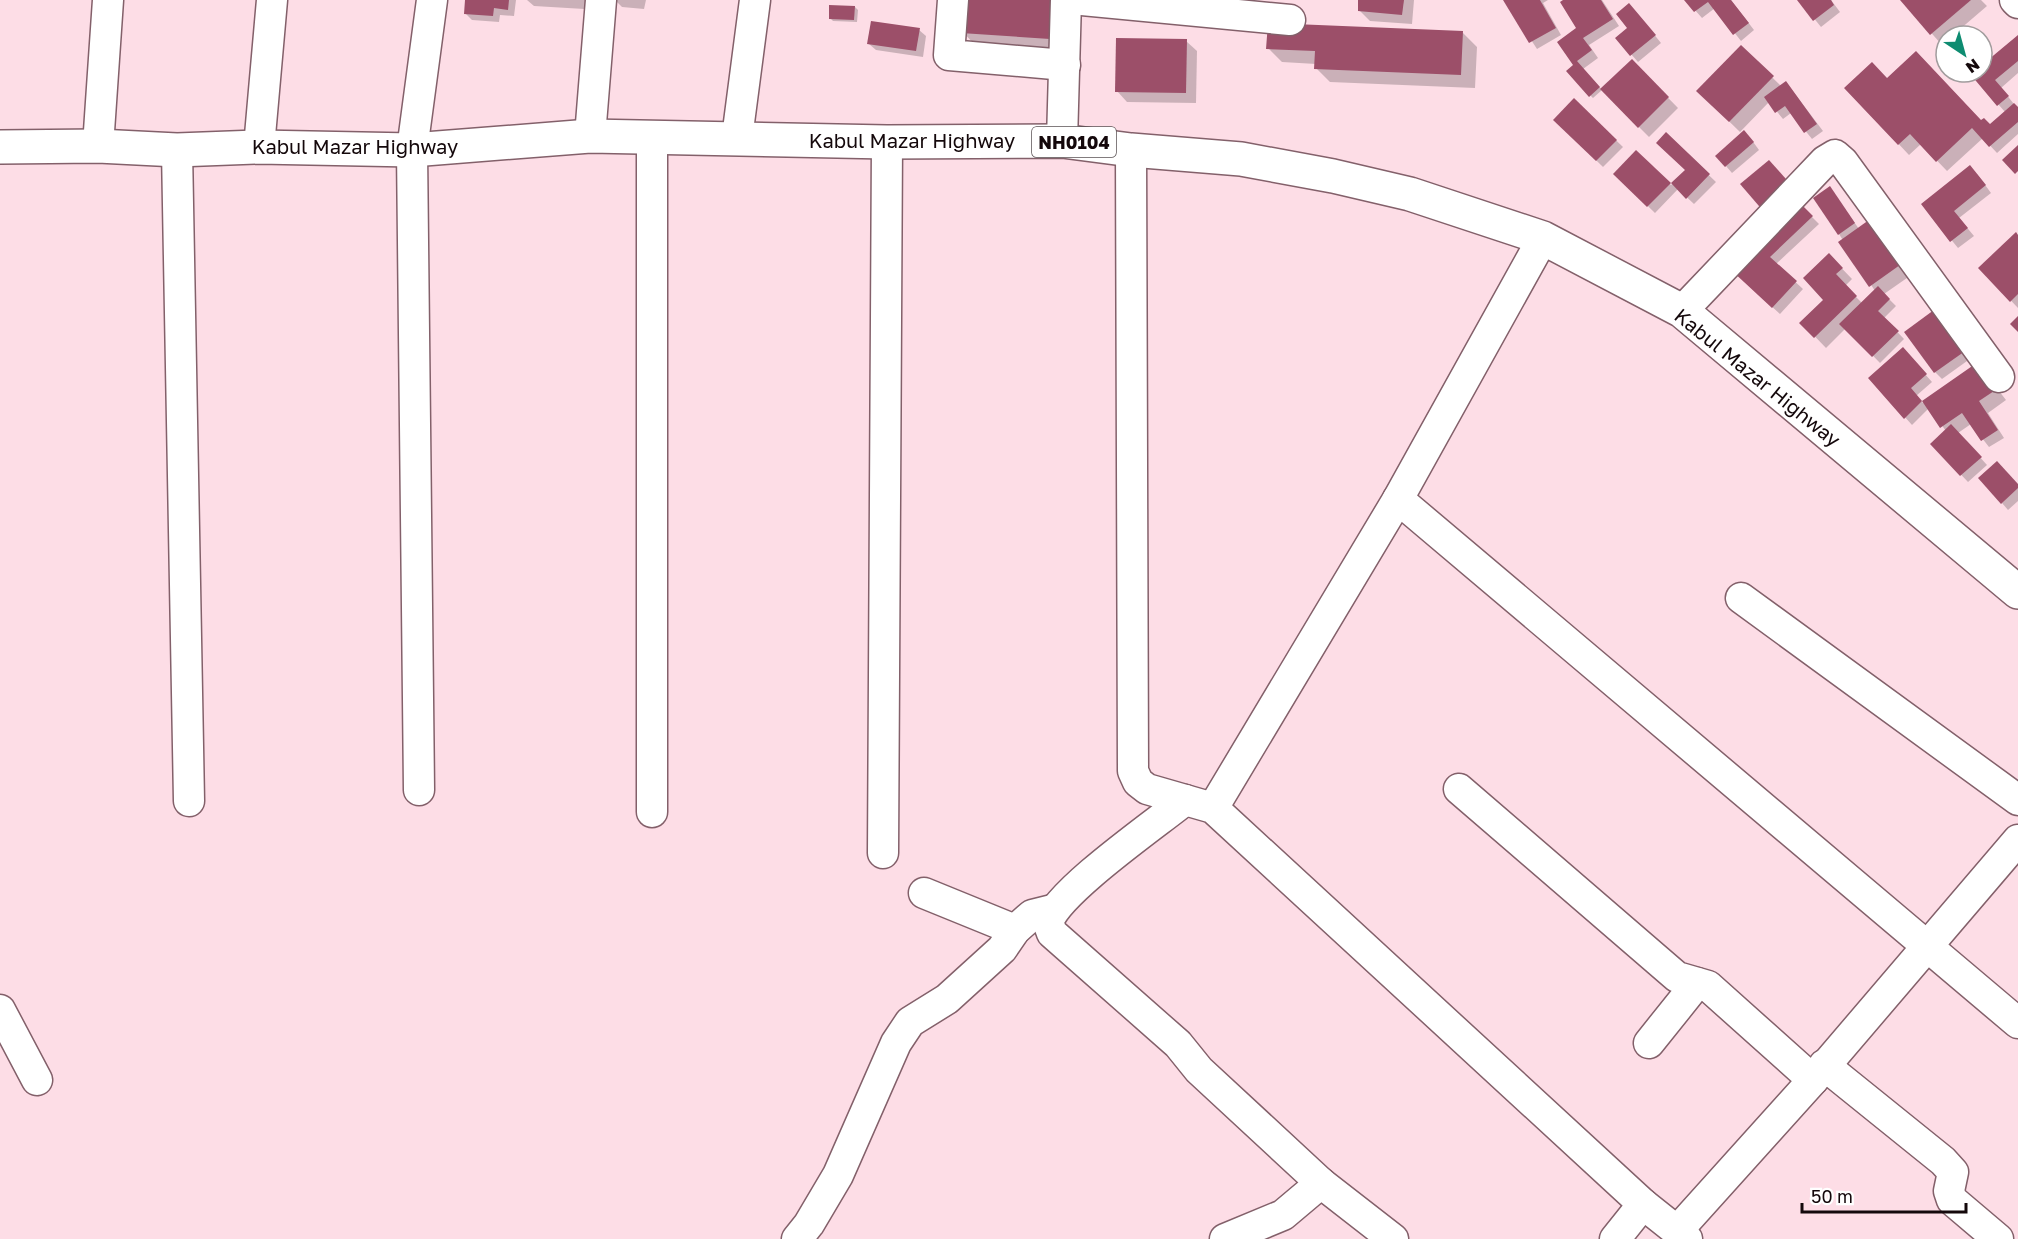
<svg xmlns="http://www.w3.org/2000/svg" width="2018" height="1239" viewBox="0 0 2018 1239" font-family="'Golos Text',sans-serif">
	<rect width="100%" height="100%" fill="#fddde6"/>
	<g fill="#0003">
		<polygon points="466,0 516,0 514,16 500,15 499,22 472,20 465,13"/>
		<polygon points="527,0 601,0 601,10 534,6"/>
		<polygon points="615,0 646,0 644,9 622,7"/>
		<polygon points="1054,0 1060,49 973,43 963,32"/>
		<polygon points="1360,0 1414,0 1412,24 1370,21 1359,10"/>
		<polygon points="1505,0 1548,0 1543,3 1561,35 1537,49"/>
		<polygon points="1566,0 1602,0 1619,26 1589,45 1598,58 1583,69 1602,90 1632,61 1678,108 1649,137 1602,90 1593,98 1590,95 1575,65 1578,29"/>
		<polygon points="1686,0 1731,0 1754,30 1741,41 1715,8 1702,18"/>
		<polygon points="1799,0 1831,0 1840,12 1821,27"/>
		<polygon points="1902,0 1981,0 1987,6 1952,36 1946,36 1946,41 1942,45"/>
		<polygon points="855,7 858,10 857,22 833,21 830,18"/>
		<polygon points="1636,12 1661,43 1638,62 1617,38 1629,28"/>
		<polygon points="919,30 926,36 923,57 876,50 869,44"/>
		<polygon points="1463,33 1477,47 1475,88 1330,82 1316,68 1316,64 1282,62 1268,48"/>
		<polygon points="2018,37 2018,73 2001,88 2018,109 2018,134 1997,153 1983,138 1947,171 1921,144 1909,155 1846,88 1887,79 1990,126 2005,112 1973,75 1982,72 1982,67"/>
		<polygon points="1186,41 1197,51 1196,103 1127,102 1117,91"/>
		<polygon points="1741,47 1781,86 1786,83 1792,90 1823,131 1812,139 1791,113 1783,119 1769,102 1740,132 1698,91"/>
		<polygon points="1574,100 1623,147 1603,167 1555,120"/>
		<polygon points="1666,134 1716,182 1694,204 1678,189 1655,213 1615,174 1636,152 1671,185 1687,170"/>
		<polygon points="1751,139 1759,150 1732,173 1726,166"/>
		<polygon points="1977,174 1991,193 1959,218 1974,236 1958,248 1923,205"/>
		<polygon points="1830,188 1859,229 1917,271 1884,294 1896,306 1884,318 1904,339 1880,363 1846,328 1826,348 1802,323 1825,300 1829,255 1852,279 1845,286 1862,303 1875,291 1839,234"/>
		<polygon points="1801,206 1819,224 1776,264 1803,289 1780,314 1738,276"/>
		<polygon points="2018,237 2018,308 1980,268"/>
		<polygon points="1945,316 1974,356 1942,379 1935,372"/>
		<polygon points="1909,356 1932,382 1916,396 1923,403 1978,364 2006,400 1988,413 2004,438 1989,447 1971,424 1958,433 1987,465 1968,482 1932,444 1946,431 1929,408 1912,425 1870,378"/>
		<polygon points="2018,486 2018,501 2008,510 2002,503"/>
	</g>
	<g fill="#9c4f69">
		<polygon points="465,0 509,0 508,10 494,8 493,16 464,14"/>
		<polygon points="963,0 1053,0 1050,39 961,33"/>
		<polygon points="1358,0 1404,0 1402,15 1358,11"/>
		<polygon points="1503,0 1540,0 1556,28 1529,43"/>
		<polygon points="1563,0 1601,0 1613,19 1583,38 1592,50 1577,61 1600,87 1589,97 1566,71 1573,65 1557,42 1576,28 1560,2"/>
		<polygon points="1684,0 1731,0 1749,23 1733,35 1708,2 1694,12"/>
		<polygon points="1797,0 1831,0 1834,5 1813,21"/>
		<polygon points="1900,0 1971,0 1930,35"/>
		<polygon points="1629,3 1656,35 1630,56 1615,38 1627,28 1616,14"/>
		<polygon points="829,5 855,6 854,20 829,19"/>
		<polygon points="871,21 920,28 916,51 867,44"/>
		<polygon points="1268,23 1463,31 1461,75 1314,69 1315,51 1266,49"/>
		<polygon points="2018,35 2018,61 1995,80 2009,96 1997,106 1971,75 1982,72 1982,65"/>
		<polygon points="1116,38 1187,39 1186,93 1115,92"/>
		<polygon points="1741,45 1774,76 1729,122 1696,91"/>
		<polygon points="1916,51 1981,120 1984,118 1990,124 2014,103 2018,107 2018,122 1989,147 1972,128 1936,162 1910,134 1898,145 1844,88 1872,62 1887,78"/>
		<polygon points="1632,59 1669,97 1638,128 1600,89"/>
		<polygon points="1786,81 1817,124 1804,133 1785,106 1775,113 1764,97"/>
		<polygon points="1574,98 1617,140 1596,161 1553,120"/>
		<polygon points="1744,130 1754,142 1725,167 1715,156"/>
		<polygon points="1666,132 1710,174 1686,199 1671,183 1685,170 1656,143"/>
		<polygon points="2018,145 2018,171 2015,174 2002,160"/>
		<polygon points="1636,150 1671,183 1647,207 1613,174"/>
		<polygon points="1769,160 1794,188 1765,213 1740,184"/>
		<polygon points="1970,165 1986,185 1954,211 1968,228 1950,242 1921,204"/>
		<polygon points="1830,186 1855,223 1838,235 1813,198"/>
		<polygon points="1801,204 1813,216 1770,257 1797,281 1772,308 1730,269"/>
		<polygon points="1876,215 1907,260 1869,287 1838,242"/>
		<polygon points="2016,232 2018,235 2018,294 2010,302 1978,268"/>
		<polygon points="1829,253 1843,268 1836,274 1857,296 1814,338 1799,323 1823,300 1803,278"/>
		<polygon points="1878,286 1890,299 1878,311 1899,331 1872,357 1839,324"/>
		<polygon points="1938,307 1968,349 1934,373 1904,332"/>
		<polygon points="2018,316 2018,332 2010,324"/>
		<polygon points="1903,347 1927,374 1911,388 1922,401 1978,362 1997,389 1979,401 1998,430 1981,441 1962,413 1940,428 1922,401 1904,419 1868,378"/>
		<polygon points="1951,424 1982,457 1960,476 1930,444"/>
		<polygon points="1997,461 2018,484 2018,488 2001,504 1978,478"/>
	</g>
	<g fill="none" stroke-linecap="round" stroke-linejoin="round">
		<g stroke="#83606a" stroke-width="33">
			<g id="minor">
				<polyline points="953,0 949,55 1065,65"/>
				<polyline points="1082,0 1290,20"/>
				<polyline points="2015,0 2018,3"/>
				<polyline points="590,136 601,0"/>
				<polyline points="737,138 755,0"/>
				<polyline points="1062,141 1066,0"/>
				<polyline points="98,146 108,0"/>
				<polyline points="259,147 272,0"/>
				<polyline points="177,150 189,801"/>
				<polyline points="1131,150 1133,771 1138,782 1147,789 1213,808 1643,1204 1687,1239"/>
				<polyline points="1682,311 1825,161 1835,155 1843,162 1999,377"/>
				<polyline points="1398,499 2018,1023"/>
				<polyline points="1741,598 2018,800"/>
				<polyline points="1459,789 1677,977 1708,986 1813,1080"/>
				<polyline points="419,790 412,150 432,0"/>
				<path d="M1185,800C1154,825 1060,890 1048,922L1052,933L1178,1044L1199,1070L1321,1183L1393,1239"/>
				<polyline points="1213,808 1398,499 1543,238"/>
				<polyline points="652,812 652,139"/>
				<polyline points="883,853 887,142"/>
				<polyline points="924,893 1015,930"/>
				<polyline points="0,1010 37,1080"/>
				<polyline points="1649,1043 1697,983"/>
				<polyline points="1824,1065 1943,1161 1953,1172 1949,1191 1952,1200 1998,1239"/>
				<polyline points="1677,1231 1813,1080 2018,840"/>
				<polyline points="797,1239 809,1224 838,1175 896,1043 910,1022 947,999 1002,949 1015,930 1032,915 1052,910"/>
				<polyline points="1225,1239 1283,1215 1321,1183"/>
				<polyline points="1615,1239 1643,1204"/>
			</g>
		</g>
		<g stroke="#83606a" stroke-width="36">
			<polyline id="highway" points="0,147 98,146 177,150 259,147 412,150 590,136 887,142 1062,141 1131,150 1241,159 1333,176 1410,194 1543,238 1682,311 2018,592"/>
		</g>
		<use href="#minor" stroke="#fff" stroke-width="30"/>
		<use href="#highway" stroke="#fff" stroke-width="33"/>
	</g>
	<g text-anchor="middle" dominant-baseline="central" stroke-width="4.5" stroke-linejoin="round" paint-order="stroke">
		<rect fill="#fff" stroke="#5a5254" stroke-width="1.5" x="1032" y="127" width="84" height="30" rx="4.5"/>
		<g font-size="18" font-weight="bold" fill="#14080b">
			<text x="1074" y="142">NH0104</text>
		</g>
		<g font-size="20" fill="#14080b" stroke="#fff">
			<text x="912" y="140">Kabul Mazar Highway</text>
			<text x="355" y="146">Kabul Mazar Highway</text>
			<text transform="translate(1758 377) rotate(39)">Kabul Mazar Highway</text>
		</g>
	</g>
	<g transform="translate(1964 54) rotate(144)"><circle r="28" fill="#ffffff" stroke="#a19c9d" stroke-width="1.5"/>
	<path d="M0-4.5L10 22L0 15L-10 22Z" fill="#0e8c71"/>
	<text y="-9" font-size="16" font-weight="bold" text-anchor="middle" fill="#14080b">N</text>
	</g>
	<path d="M1802 1203v9h164v-9" fill="none" stroke="#14080b" stroke-width="3"/>
	<text x="1811" y="1203" font-size="18" fill="#14080b" stroke="#ffffff" stroke-width="4.5" paint-order="stroke">50 m</text>
</svg>
